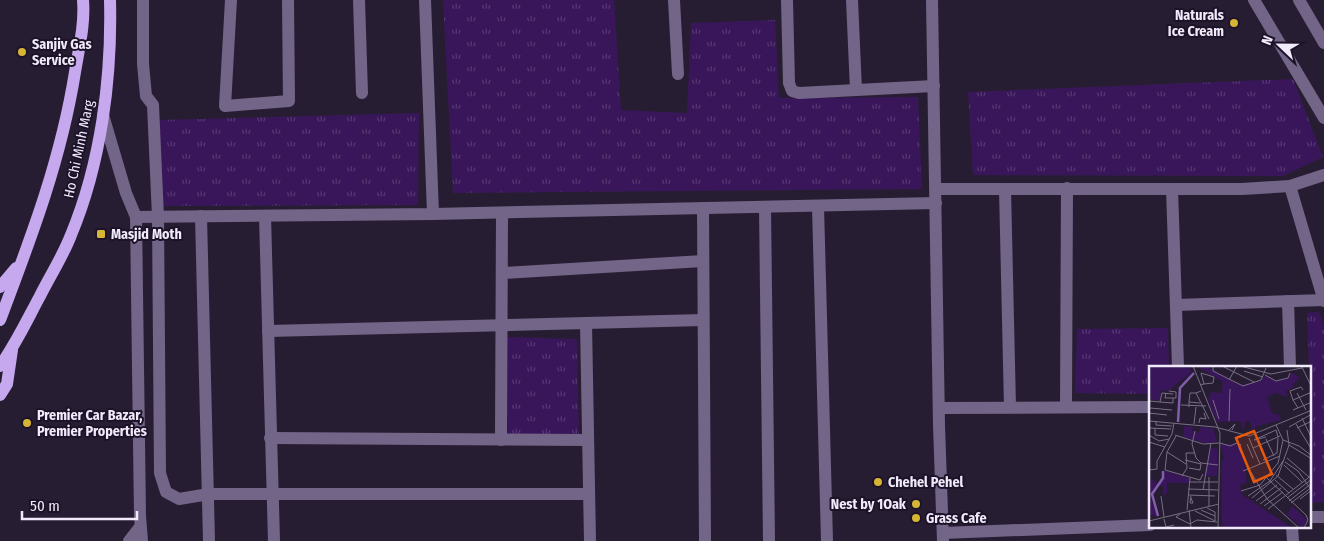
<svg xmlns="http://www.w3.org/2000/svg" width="1324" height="541" viewBox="0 0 1324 541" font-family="'Fira Sans Condensed',sans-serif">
	<defs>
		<pattern id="grass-tufts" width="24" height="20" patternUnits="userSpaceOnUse" patternTransform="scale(1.25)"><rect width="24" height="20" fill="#391659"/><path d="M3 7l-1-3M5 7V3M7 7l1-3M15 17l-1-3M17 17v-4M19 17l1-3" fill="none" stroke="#563872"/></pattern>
	</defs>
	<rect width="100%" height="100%" fill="#271d33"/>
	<g fill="url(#grass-tufts)">
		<polygon points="443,0 614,0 621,110 687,113 691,23 775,20 779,98 918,97 922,189 453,193"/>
		<polygon points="1293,79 1323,157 1283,176 973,175 968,92"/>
		<polygon points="419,113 418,205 160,206 160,120"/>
		<polygon points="1319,312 1324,328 1324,502 1312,503 1310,367 1309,367 1307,313"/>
		<polygon points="1168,328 1169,367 1150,367 1150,394 1075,393 1077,329"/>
		<polygon points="505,337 577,339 579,436 508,434"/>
	</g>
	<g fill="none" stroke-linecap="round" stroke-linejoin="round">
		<g stroke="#736587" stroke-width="12">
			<polyline points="143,0 143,64 146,96 153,105 158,217 160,473 166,492 179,499 209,494 588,494"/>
			<polyline points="231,0 225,106 289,101 288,0"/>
			<polyline points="359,0 362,93"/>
			<polyline points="674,0 678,74"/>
			<polyline points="787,0 789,83 792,91 799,93 934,86"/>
			<polyline points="852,0 856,90"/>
			<polyline points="932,0 939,425 943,541"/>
			<polyline points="1254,0 1324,118"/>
			<polyline points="1299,0 1324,43"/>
			<polyline points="103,115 126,193 136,217 140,516 142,541"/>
			<polyline points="1290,186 1324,301"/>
			<polyline points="936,189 1242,189 1290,186 1324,175"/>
			<polyline points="1005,189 1010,407"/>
			<polyline points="1172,189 1178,367"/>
			<polyline points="818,206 827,541"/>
			<polyline points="765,207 769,541"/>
			<polyline points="703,208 705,541"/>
			<polyline points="433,214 936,203"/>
			<polyline points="201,216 209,541"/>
			<polyline points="265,216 274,541"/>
			<polyline points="136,217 433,214 425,0"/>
			<polyline points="502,273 703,261"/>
			<polyline points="1288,301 1290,367"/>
			<polyline points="1176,305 1324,300"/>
			<polyline points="586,323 590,541"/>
			<polyline points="268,331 703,320"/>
			<polyline points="1066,407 1067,188"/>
			<polyline points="939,408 1150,407"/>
			<polyline points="270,438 587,440"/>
			<polyline points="501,440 502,213"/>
			<polyline points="1310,517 1324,517"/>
			<polyline points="1292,527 1293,541"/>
			<polyline points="943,533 1150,525"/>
			<polyline points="129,541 140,527"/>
		</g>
		<g stroke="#c6a8ee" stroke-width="12">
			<polyline points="0,287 16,268"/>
			<path d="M0,320C31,238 61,160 75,72C79,48 85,24 83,0"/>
			<path d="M0,366C16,344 27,320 40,296C50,276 63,256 71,235C101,163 112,78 110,0"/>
			<polyline points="0,395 7,384 12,350"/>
		</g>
	</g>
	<g fill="#d6b534" stroke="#1d1329" stroke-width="2">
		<circle cx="1234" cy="23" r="5"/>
		<circle cx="22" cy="52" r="5"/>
		<rect x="96" y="229" width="10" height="10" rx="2.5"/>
		<circle cx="27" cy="423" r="5"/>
		<circle cx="878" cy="482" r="5"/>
		<circle cx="916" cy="504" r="5"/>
		<circle cx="916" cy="518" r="5"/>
	</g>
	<g text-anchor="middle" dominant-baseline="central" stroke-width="4" stroke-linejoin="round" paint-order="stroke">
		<g font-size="14" font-weight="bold" fill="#f0eafa" stroke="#1d1329" text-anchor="start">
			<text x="1224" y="15" text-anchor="end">Naturals<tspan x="1224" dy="16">Ice Cream</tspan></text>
			<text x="32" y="44">Sanjiv Gas<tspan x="32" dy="16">Service</tspan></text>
			<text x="111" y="234">Masjid Moth</text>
			<text x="37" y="415">Premier Car Bazar,<tspan x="37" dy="16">Premier Properties</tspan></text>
			<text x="888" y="482">Chehel Pehel</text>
			<text x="906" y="504" text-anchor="end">Nest by 1Oak</text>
			<text x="926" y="518">Grass Cafe</text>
		</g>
		<g font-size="14" fill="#f0eafa" stroke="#1d1329">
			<text transform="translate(79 149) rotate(-78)">Ho Chi Minh Marg</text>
		</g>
	</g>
	<g transform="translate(1149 366)">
		<rect width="162" height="162" fill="#271d33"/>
		<path d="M0,0H39L43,6L19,25L12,24L11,35L1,33L0,37ZM35,60L44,61L43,65L50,66L51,61L64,62L68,76L57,77L34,71ZM61,82L68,83V110H55ZM16,105L40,112V117H18V128L14,129V120H9ZM3,113L8,117L1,131L8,150L0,149V117ZM143,140L158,154L154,162L138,149Z" fill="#391659"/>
		<path d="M57,0L90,19L112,15L116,9L127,15L139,12L143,7L151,12L144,18L145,21L137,25L139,31L127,27L118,31L123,47L130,49L132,54L108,60L103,65L101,55H96L95,65L91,55L68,56L59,34L62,26L72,27L74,16L50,2ZM72,78H88L94,91L98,116L91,119L92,128L143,162H78L73,159L72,95L75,94Z" fill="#391659"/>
		<path fill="none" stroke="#815eab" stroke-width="2.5" d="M29,56L31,22L45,7M9,150L3,128L14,112V105"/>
		<path fill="none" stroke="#776f83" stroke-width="1" d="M44,0L71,67L69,162M64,0V5L94,20L112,14L117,2M73,0L105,16M91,0L122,8L153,2M109,0H139M153,1L163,22M95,5L114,11M116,9L127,15L139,12L141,7M80,14L88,0M51,19L55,18L52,7L65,11L64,17L55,18M52,25L47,27L60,53M17,27L16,32H27V26L20,25M148,27L157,44M24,28L13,27L11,36L24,37V32M64,34L70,53M144,34L141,25L152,21L154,24M40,36L41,27H47M32,39L57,40M40,41V36L51,37M1,42L23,44M149,42L144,34L163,26M144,44L163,36M0,47L18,49M0,50L1,35L11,36M153,52L163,73M0,55L66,61L100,70L163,44M7,55V59L23,60M80,55L81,23M50,57L51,52L57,53L55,47M45,58L47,41M147,58L163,84M140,61L163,48M0,62L22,63M6,62V69L19,70M148,62L163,55M80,64L86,58L83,64M138,64L140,79L163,93M46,65L43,78L47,92L52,97L69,99M0,69L10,75L20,73M26,69L54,78L70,77M27,70L18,86L16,104L51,114L54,108M117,71L105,74L127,64L129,71M100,72L104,82L131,70M117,73L125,90M134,74L150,80L163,90M0,76L16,81M71,77L81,80L90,76M92,78L90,82L100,103M98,78L104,92M104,82L111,98M18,86L37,98M138,92L160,111M36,94L52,98M114,94L128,87L129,72M136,96L149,105L163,125M135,99L153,116M40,102L51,104L52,98M100,103L118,133L150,162M0,104L8,103V95L23,68L25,57M94,105L131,90M127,109L144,123M33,110L38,102L37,87H45M118,112L157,149L159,154L155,162M126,114L140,127M40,116H69M39,123L69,124M54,124L62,77M92,125L111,119L129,97L134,74L127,59M39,129L66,130M12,130L15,151M99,130L121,115L134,95M42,132L44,137H41L42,130M103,132L129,110L140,79M138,132L163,113M151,133L163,124M107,135L128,119M140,135L163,117M142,137L163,121M111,138L132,122M60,140V111M115,140L134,126M119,143L163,109M38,144L41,112M40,144L42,162M52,144L66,150M46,145L66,155V146L58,142M31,148L27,151L41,158L48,154L68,156M15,153L17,161L25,159M0,155L70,138"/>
		<path fill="#e8590c" fill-opacity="0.15" stroke="#e8590c" stroke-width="2.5" d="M105,65L123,108L105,116L87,72Z"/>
		<rect width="162" height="162" fill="none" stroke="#f0eafa" stroke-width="2.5"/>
	</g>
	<g transform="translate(1279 45) rotate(292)" stroke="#1d1329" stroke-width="4" paint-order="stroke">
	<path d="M0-4L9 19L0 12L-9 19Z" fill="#f0eafa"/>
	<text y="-8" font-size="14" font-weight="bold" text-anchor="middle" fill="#f0eafa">N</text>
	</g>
	<path d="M22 511v8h115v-8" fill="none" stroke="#f0eafa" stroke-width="2.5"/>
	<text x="30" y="511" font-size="15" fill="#f0eafa" stroke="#1d1329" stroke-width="4" paint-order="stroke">50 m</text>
</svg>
